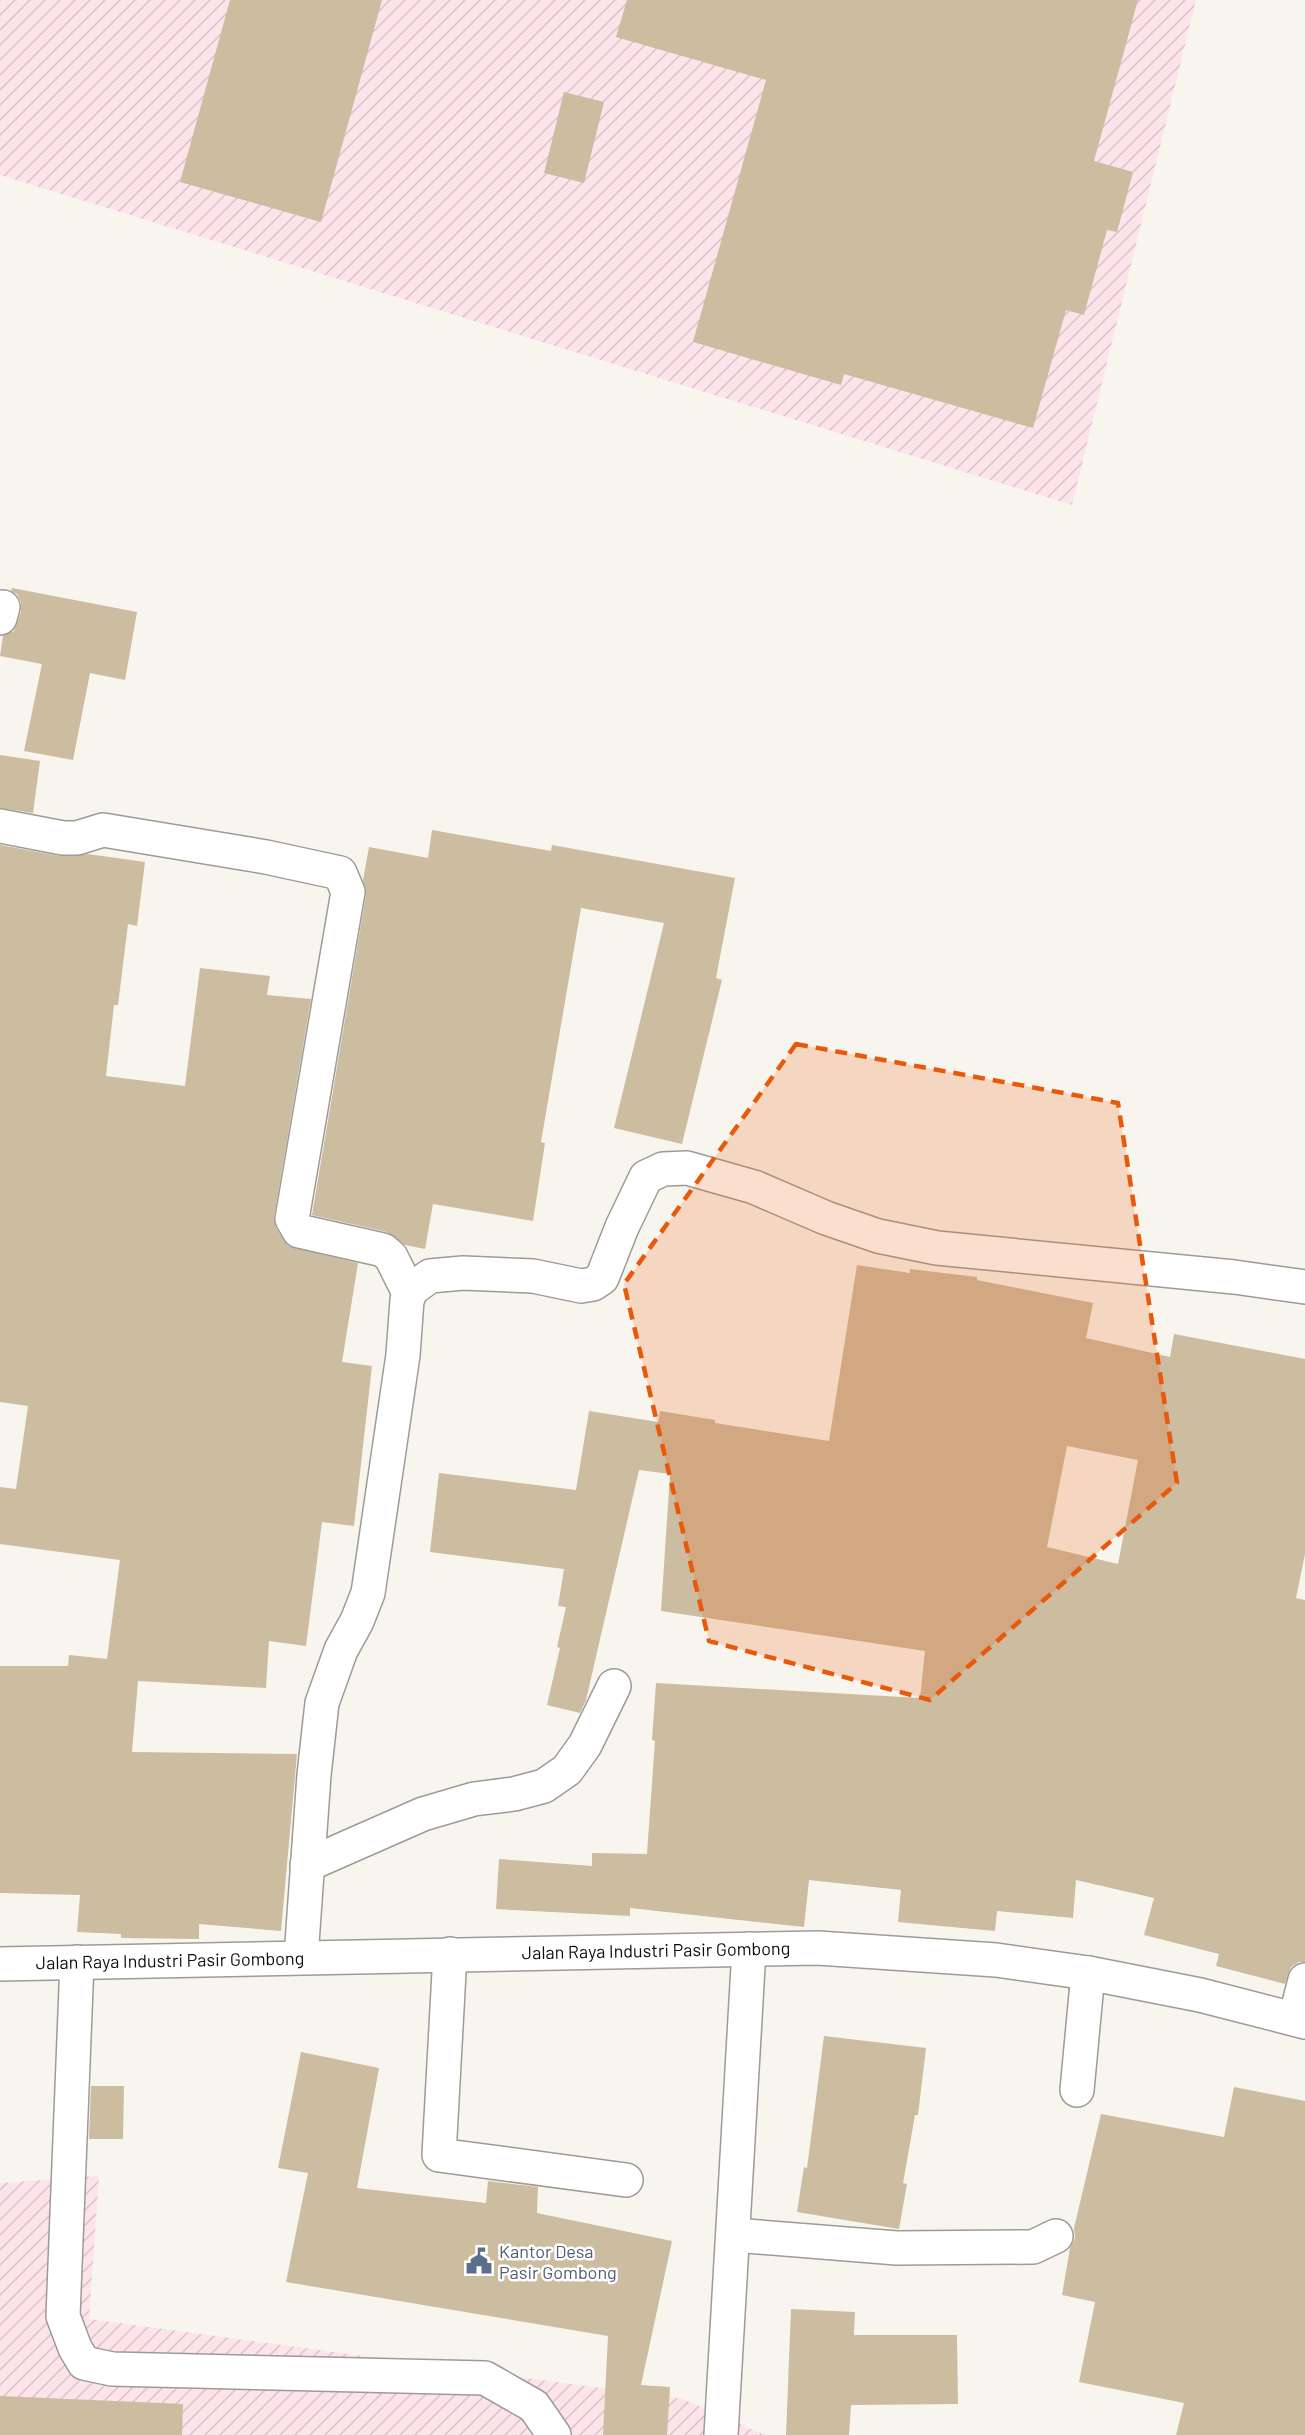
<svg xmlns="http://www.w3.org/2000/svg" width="1305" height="2435" viewBox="0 0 1305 2435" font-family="Barlow,sans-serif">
	<defs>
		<pattern id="industrial-furrows" width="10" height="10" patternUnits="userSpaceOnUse" patternTransform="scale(1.5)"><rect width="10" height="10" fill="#fde4eb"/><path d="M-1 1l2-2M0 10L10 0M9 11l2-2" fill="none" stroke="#d8c2c8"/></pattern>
	</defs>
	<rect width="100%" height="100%" fill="#f8f5ef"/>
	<g fill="url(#industrial-furrows)">
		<polygon points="0,0 1196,0 1072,505 0,175"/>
		<polygon points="99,2176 89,2319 683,2399 765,2435 0,2435 0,2183"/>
	</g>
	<g fill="#ccbca0" fill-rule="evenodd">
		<polygon points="230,0 382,0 321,222 180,182"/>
		<polygon points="627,0 1138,0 1094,161 1133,172 1117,232 1107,230 1084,315 1066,310 1033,428 844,374 841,385 693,342 766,80 616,37"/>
		<polygon points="564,92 604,102 584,183 544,173"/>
		<polygon points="12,588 137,612 125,680 90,673 73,760 24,751 42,664 0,656 3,636 14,631 21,612 21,602 17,594 11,591"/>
		<polygon points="0,755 40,761 33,813 0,808"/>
		<polygon points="432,830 551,851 552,845 735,878 716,978 722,980 682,1144 614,1128 664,923 581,908 541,1142 545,1143 533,1221 433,1204 425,1249 405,1245 387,1232 312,1215 366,895 363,880 369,847 428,858"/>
		<polygon points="0,845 60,856 88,854 145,862 137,926 128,924 118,1005 114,1005 106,1076 185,1086 200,968 270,976 267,995 311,999 274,1217 276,1228 288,1246 358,1263 342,1362 372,1366 354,1526 322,1522 306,1646 269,1641 266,1688 138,1681 132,1752 297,1754 281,1931 199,1924 199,1939 121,1938 121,1934 77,1932 80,1895 0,1893 0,1666 68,1666 69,1655 107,1659 120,1560 0,1544 0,1487 16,1489 28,1406 0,1402"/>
		<path d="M857,1265L910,1273V1269L977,1277V1280L1093,1303L1086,1338L1170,1357L1174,1334L1305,1359V1554L1296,1598L1305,1600V1962H1299L1291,1967L1285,1984L1216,1966L1219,1954L1144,1935L1154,1898L1076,1880L1073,1918L997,1911L995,1931L898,1922L901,1890L809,1880L804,1927L630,1908V1916L496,1909L499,1859L592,1866V1853L647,1854L655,1741L652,1740L656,1683L920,1698L925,1651L661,1611L670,1474L639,1470L586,1700L580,1713L547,1705L560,1648L557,1647L566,1607L558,1606L564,1569L430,1552L439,1473L576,1490L589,1411L658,1422L660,1411L715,1420V1423L829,1441ZM1067,1446L1138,1460L1118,1564L1047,1547Z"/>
		<polygon points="824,2036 926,2048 918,2115 915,2115 903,2183 907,2184 899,2229 797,2212 804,2167 807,2168"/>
		<polygon points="301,2052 379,2068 357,2188 486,2203 488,2181 538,2187 537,2213 672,2241 641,2385 670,2387 667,2435 603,2435 608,2336 286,2282 308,2173 278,2168"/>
		<polygon points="91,2086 124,2086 123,2139 89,2139"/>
		<polygon points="1234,2087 1305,2101 1305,2435 1176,2435 1184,2403 1079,2382 1095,2302 1062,2295 1070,2248 1075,2238 1074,2228 1101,2114 1224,2137"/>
		<polygon points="791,2309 855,2312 854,2335 957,2335 958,2404 851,2405 849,2435 786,2435"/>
		<polygon points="0,2396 183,2404 182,2435 0,2435"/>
	</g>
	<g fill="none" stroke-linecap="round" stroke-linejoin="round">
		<g stroke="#9e9b96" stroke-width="36">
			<g id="minor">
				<polyline points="0,618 3,607"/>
				<polyline points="0,826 63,838 77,838 103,830 266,857 340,873 348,892 292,1219 299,1231 383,1250 391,1257 409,1293"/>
				<polyline points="307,1865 423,1814 474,1799 514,1794 544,1786 567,1770 585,1745 614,1686"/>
				<polyline points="450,1954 439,2155 626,2180"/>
				<polyline points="301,1957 314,1775 322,1703 341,1650 357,1621 368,1593 403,1355 407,1300 412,1289 430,1276 463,1273 533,1276 581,1286 593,1284 602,1278 622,1227 646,1177 663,1169 687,1168 754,1187 826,1218 878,1236 937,1248 1234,1277 1305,1287"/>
				<polyline points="77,1962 63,2316 75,2348 84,2363 112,2369 485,2378 534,2406 554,2435"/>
				<polyline points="1295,2019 1305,1980"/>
				<polyline points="1077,2090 1088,1973"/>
				<polyline points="734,2235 897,2248 1033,2247 1056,2236"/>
				<polyline points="721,2435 749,1949"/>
			</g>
		</g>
		<g stroke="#9e9b96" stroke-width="36">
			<polyline id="major" points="0,1964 818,1948 996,1960 1088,1973 1200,1995 1305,2022"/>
		</g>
		<use href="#minor" stroke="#fff" stroke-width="33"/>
		<use href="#major" stroke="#fff" stroke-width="33"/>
	</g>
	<path fill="#e8590c" fill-opacity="0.2" stroke="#e8590c" stroke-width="4.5" stroke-dasharray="12 8" stroke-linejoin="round" d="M796,1044L1118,1103L1177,1483L930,1700L709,1641L624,1284Z"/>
	<defs>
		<g id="civic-bare" transform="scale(2.07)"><path d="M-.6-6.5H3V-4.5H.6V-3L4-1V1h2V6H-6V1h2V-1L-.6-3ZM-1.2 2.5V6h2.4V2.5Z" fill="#5c6f8a" stroke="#fff" stroke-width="2.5" paint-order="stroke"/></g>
	</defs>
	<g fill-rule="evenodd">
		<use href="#civic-bare" x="479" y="2261"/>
	</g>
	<g text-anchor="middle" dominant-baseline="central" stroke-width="5" stroke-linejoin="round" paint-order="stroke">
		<g font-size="18" fill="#0f0e0d" stroke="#fff">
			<text transform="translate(656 1950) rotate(-1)">Jalan Raya Industri Pasir Gombong</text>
			<text transform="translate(170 1960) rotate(-1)">Jalan Raya Industri Pasir Gombong</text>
		</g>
		<g font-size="18" fill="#4e5e75" stroke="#fff" text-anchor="start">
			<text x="499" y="2251">Kantor Desa<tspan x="499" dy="21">Pasir Gombong</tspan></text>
		</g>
	</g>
</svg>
